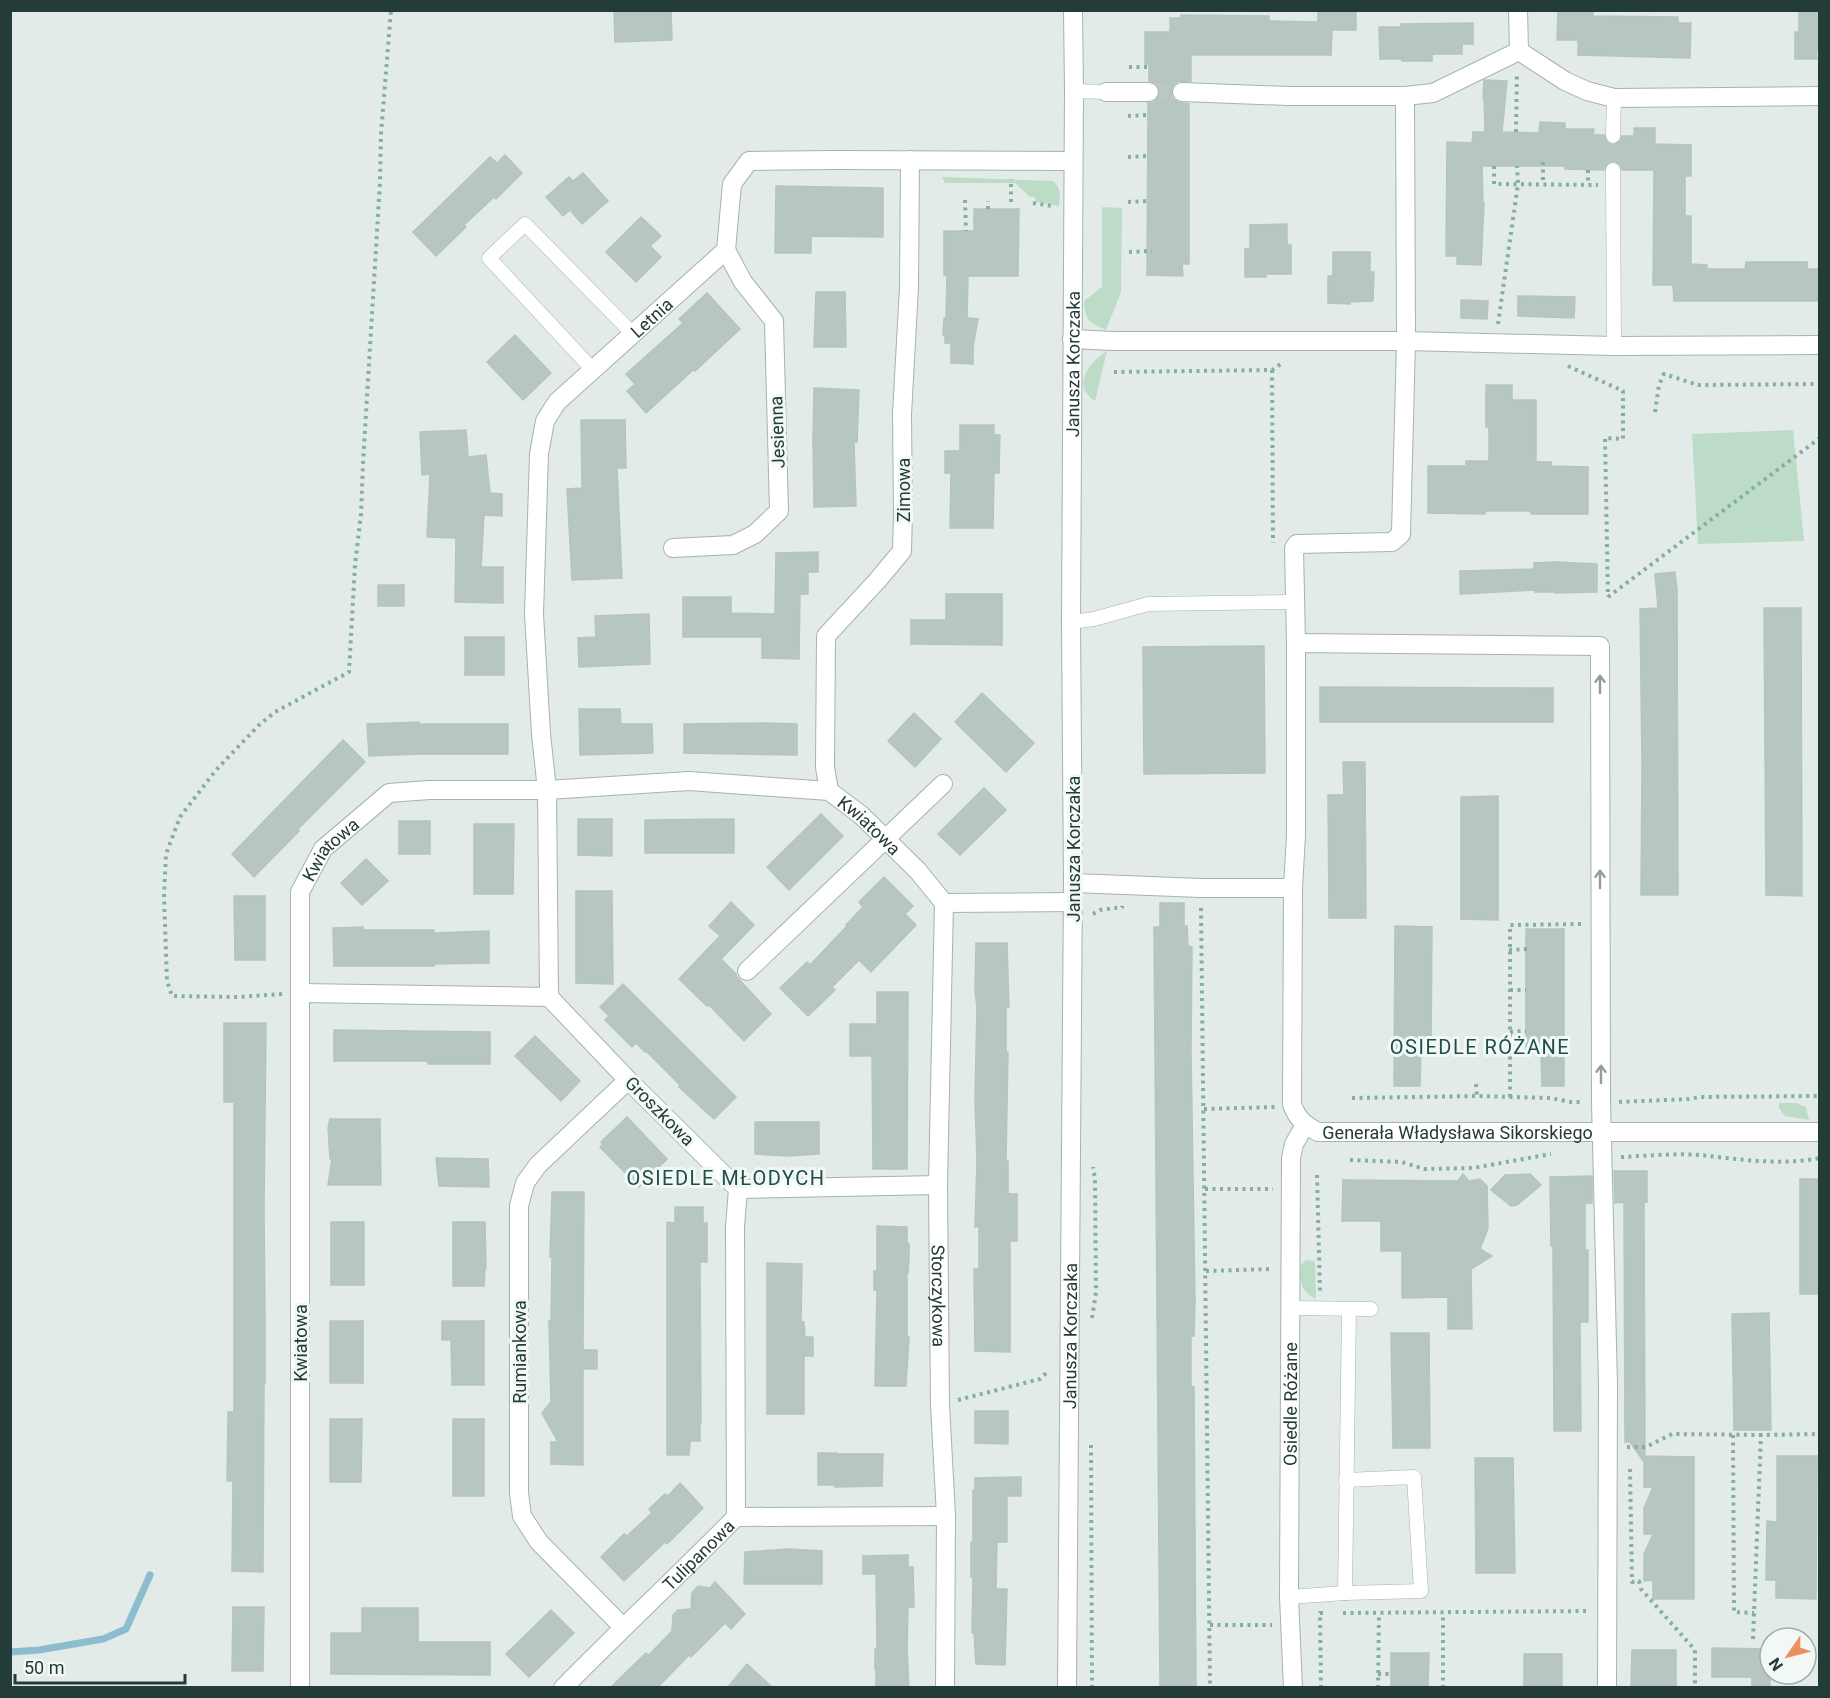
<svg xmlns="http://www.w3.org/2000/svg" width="1830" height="1698" viewBox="0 0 1830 1698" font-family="Roboto,sans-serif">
	<rect width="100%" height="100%" fill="#e2ebe8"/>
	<g fill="#bcdcc8">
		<path d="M942,177L1053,181C1061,188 1060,195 1059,206L1036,202L1035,197H1030L1015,183H945Z"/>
		<path d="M1102,207L1122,208L1121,292L1106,330C1089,322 1085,321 1084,301L1102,287Z"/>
		<path d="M1107,351L1095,401C1070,385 1090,362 1107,351Z"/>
		<polygon points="1793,430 1804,541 1698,544 1692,434"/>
		<polygon points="1797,1103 1806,1107 1809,1120 1785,1116 1779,1108 1779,1103"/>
		<path d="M1306,1260L1315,1261L1316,1299C1302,1293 1300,1282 1299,1267Z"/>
	</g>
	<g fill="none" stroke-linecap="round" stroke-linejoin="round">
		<polyline stroke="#8cbdce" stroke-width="7" points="10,1652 39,1650 103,1639 126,1629 150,1575"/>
	</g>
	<g fill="#b7c6c1" stroke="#b4c5c0" stroke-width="1.5">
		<polygon points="614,10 671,10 672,40 615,42"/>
		<polygon points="1318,10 1356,10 1356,30 1332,30 1331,55 1191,55 1191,81 1176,82 1172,87 1171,92 1172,98 1177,102 1189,104 1189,264 1182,264 1183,276 1147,275 1148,103 1154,102 1158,98 1160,91 1155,83 1149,81 1149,64 1145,64 1145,32 1170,32 1170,18 1181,18 1181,15 1269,16 1269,21 1318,22"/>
		<polygon points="1558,10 1593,10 1593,16 1678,17 1678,23 1691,23 1690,58 1578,55 1578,40 1557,40"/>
		<polygon points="1799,10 1820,10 1820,51 1816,51 1817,59 1795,59 1795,32 1799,32"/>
		<polygon points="1473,23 1473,44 1462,44 1462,54 1432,54 1432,61 1402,61 1402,59 1380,59 1379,27 1401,27 1401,24"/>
		<polygon points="1484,80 1507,81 1502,132 1539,133 1540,122 1565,123 1565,129 1594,129 1593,135 1604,135 1608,143 1613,145 1620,141 1622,136 1634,136 1634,128 1655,128 1655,144 1691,145 1691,176 1685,176 1685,216 1691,216 1691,264 1707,265 1707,269 1745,269 1746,262 1807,262 1807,269 1820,269 1820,301 1674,301 1673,285 1653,285 1654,170 1622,170 1620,165 1614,161 1608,163 1604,170 1565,169 1565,166 1482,166 1483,203 1484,203 1481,265 1457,264 1457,256 1446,256 1447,142 1472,143 1473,132 1485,132 1484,98 1483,98"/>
		<polygon points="505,155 522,173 496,199 494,197 464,225 466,227 436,256 413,232 490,157 497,163"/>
		<polygon points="583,173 608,201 582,224 570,210 563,216 546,197 569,177 573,181"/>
		<polygon points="776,186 883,188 883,237 811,236 811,253 775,253"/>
		<polygon points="974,209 1019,209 1018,276 968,276 967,318 978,319 973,347 973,364 951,363 951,343 945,343 945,335 943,335 944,318 946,318 947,275 944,275 944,231 974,231"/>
		<polygon points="641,217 661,236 650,246 661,257 636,282 606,252"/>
		<polygon points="1287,224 1287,245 1291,245 1291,274 1266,274 1266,277 1245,277 1245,249 1250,249 1250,225"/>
		<polygon points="1333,252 1370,252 1370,272 1374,272 1373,301 1350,302 1350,304 1328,303 1328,276 1333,276"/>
		<polygon points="816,292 845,292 846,347 814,347"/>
		<polygon points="707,293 740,329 695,371 693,370 646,413 627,391 635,384 626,374 683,323 679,319"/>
		<polygon points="1518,296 1575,297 1574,318 1518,316"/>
		<polygon points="1461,300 1488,301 1487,319 1461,318"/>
		<polygon points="515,335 551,373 523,400 487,362"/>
		<polygon points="1486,385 1512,385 1512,400 1536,400 1536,462 1551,462 1551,466 1588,467 1588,514 1531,514 1531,511 1485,511 1485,514 1428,513 1428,466 1466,466 1466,461 1489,461 1489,427 1486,427"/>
		<polygon points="814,388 859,390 857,442 854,442 856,506 814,507 813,440"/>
		<polygon points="581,420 625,420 626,468 617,468 622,578 572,580 567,489 582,488"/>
		<polygon points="960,425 994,425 994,435 1000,435 999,473 994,473 993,528 950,528 951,473 945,473 945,451 960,451"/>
		<polygon points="466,430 468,457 486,455 490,493 502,494 502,516 484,515 481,567 503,567 503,603 455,602 456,538 427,537 430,474 422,475 420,432"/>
		<polygon points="818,552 818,572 808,572 808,594 800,594 799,659 762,658 762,637 683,637 683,597 731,597 731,613 775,614 776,553"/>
		<polygon points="1555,562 1597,564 1597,592 1555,593 1555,592 1535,592 1535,590 1460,594 1460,571 1534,569 1534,563"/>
		<polygon points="1675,572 1677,589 1678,895 1641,895 1642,764 1640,609 1658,608 1655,574"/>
		<rect x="378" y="585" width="26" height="21"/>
		<polygon points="946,594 1002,594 1002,645 911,644 911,620 946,620"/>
		<polygon points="1764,608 1801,608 1802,896 1766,895"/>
		<polygon points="649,614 650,664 579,667 578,638 596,637 595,616"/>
		<rect x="465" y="637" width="39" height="38"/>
		<polygon points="1264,646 1265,773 1144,774 1143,647"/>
		<polygon points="1320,687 1553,688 1553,722 1320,722"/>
		<polygon points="982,693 1034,743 1006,772 955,722"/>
		<polygon points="579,709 620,709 621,724 652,724 653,753 580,755"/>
		<polygon points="914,713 941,739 915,767 888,741"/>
		<polygon points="419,722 419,724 508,724 508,754 423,754 369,756 367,724"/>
		<polygon points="765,723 797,724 797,755 684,753 684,724"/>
		<polygon points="343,740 365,762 298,829 299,831 254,877 232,854"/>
		<polygon points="1343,762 1365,762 1366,918 1329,918 1328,795 1344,795"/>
		<polygon points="984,788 1006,810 960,855 938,834"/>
		<polygon points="1498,796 1498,920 1461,919 1461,797"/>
		<polygon points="821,814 843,836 789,890 767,867"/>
		<polygon points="578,819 612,819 612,856 578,855"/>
		<polygon points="734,819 734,853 645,853 645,820"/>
		<rect x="399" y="821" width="31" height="33"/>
		<polygon points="474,824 514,824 513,894 474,894"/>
		<polygon points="366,859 388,881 362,905 341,883"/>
		<polygon points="884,877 913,906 905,914 916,925 871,972 859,960 832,987 835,990 808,1016 780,988 807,962 810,965 847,926 846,925 863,907 859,902"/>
		<polygon points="576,891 612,891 613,984 576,983"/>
		<polygon points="234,896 265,896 265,960 235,960"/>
		<polygon points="731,902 754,925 721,959 736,974 736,976 771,1014 744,1041 709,1005 707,1006 679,979 720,936 709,926"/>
		<polygon points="1160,903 1184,903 1184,926 1187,926 1188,946 1192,947 1191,1050 1195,1303 1194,1336 1191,1336 1191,1387 1194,1387 1196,1688 1160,1688 1154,927 1160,927"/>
		<polygon points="1395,926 1432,927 1431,1050 1421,1050 1420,1086 1394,1086"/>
		<polygon points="363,927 363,930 434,930 434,933 489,931 489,963 434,964 434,966 334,966 333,928"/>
		<polygon points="1526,929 1564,929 1564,1086 1542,1086 1541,1052 1526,1051"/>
		<polygon points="976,943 1007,943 1009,1007 1006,1007 1006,1052 1008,1052 1006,1161 1008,1161 1008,1194 1017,1194 1017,1241 1010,1241 1010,1352 975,1351 974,1269 979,1269 979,1226 975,1227 977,1161 975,1099 977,1007 975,991"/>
		<polygon points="623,984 736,1097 714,1119 679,1087 680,1085 646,1051 645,1052 636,1043 632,1047 605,1020 609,1016 600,1007"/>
		<polygon points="877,992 908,992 907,1169 873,1169 872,1056 850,1056 850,1024 877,1024"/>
		<polygon points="224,1023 266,1023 264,1209 265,1318 265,1383 264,1383 263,1572 232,1571 233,1481 227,1481 228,1412 234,1412 234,1102 224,1102"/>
		<polygon points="334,1030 490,1032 490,1064 428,1064 428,1061 334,1061"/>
		<polygon points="535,1036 580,1081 561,1101 515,1056"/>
		<polygon points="627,1117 667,1159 639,1187 600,1147 603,1144 601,1142"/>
		<polygon points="330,1119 380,1119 381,1185 328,1185 332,1159 330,1159 328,1128"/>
		<polygon points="755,1122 819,1122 819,1154 787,1156 755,1154"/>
		<polygon points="436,1158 488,1159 489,1187 439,1186"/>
		<polygon points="1614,1171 1647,1171 1647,1202 1644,1202 1645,1456 1694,1457 1694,1599 1653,1599 1653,1580 1644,1581 1644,1554 1653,1534 1644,1534 1644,1508 1653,1487 1644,1487 1644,1462 1630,1442 1625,1442 1624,1202 1615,1203"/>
		<polygon points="1463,1174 1469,1181 1480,1179 1487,1186 1488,1228 1480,1249 1492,1256 1471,1269 1472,1329 1448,1329 1448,1297 1402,1298 1402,1251 1381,1251 1381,1221 1342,1221 1343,1180 1458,1181"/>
		<polygon points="1530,1174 1541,1185 1517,1205 1511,1206 1491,1190 1505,1175"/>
		<polygon points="1592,1176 1592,1203 1585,1203 1585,1250 1588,1250 1588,1322 1580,1322 1581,1431 1554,1431 1553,1246 1551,1246 1550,1177"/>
		<rect x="1800" y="1179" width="20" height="115"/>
		<polygon points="552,1192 584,1192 583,1350 597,1350 597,1369 583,1369 583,1465 551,1464 551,1442 558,1442 542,1413 551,1402 549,1321 551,1321 552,1257 550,1257"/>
		<polygon points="675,1207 703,1207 703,1223 707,1223 707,1262 700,1262 701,1423 700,1423 700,1441 690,1441 689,1455 667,1455 667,1222 675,1223"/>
		<rect x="331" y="1222" width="33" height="63"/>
		<polygon points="453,1222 485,1222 486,1268 485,1268 484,1286 453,1286"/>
		<polygon points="877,1226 907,1227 907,1244 909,1244 909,1258 908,1273 907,1273 907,1336 909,1337 906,1386 875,1386 877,1290 874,1290 874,1271 877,1271"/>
		<polygon points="767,1263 802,1264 801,1322 804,1322 805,1337 813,1337 813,1356 804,1356 804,1414 767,1414"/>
		<polygon points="1769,1313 1771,1430 1734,1430 1732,1314"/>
		<rect x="330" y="1321" width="33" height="62"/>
		<polygon points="442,1321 484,1321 484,1385 452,1385 451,1340 442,1340"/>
		<polygon points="1391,1333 1429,1333 1430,1448 1393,1448"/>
		<polygon points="975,1411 1008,1411 1008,1444 975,1443"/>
		<polygon points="330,1419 362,1419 361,1482 330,1482"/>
		<rect x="453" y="1419" width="31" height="77"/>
		<polygon points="818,1453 837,1453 837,1454 883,1454 882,1486 835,1487 836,1485 818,1485"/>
		<polygon points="1777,1456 1817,1456 1816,1599 1776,1598 1776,1580 1766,1580 1767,1521 1777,1522"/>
		<polygon points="1475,1458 1513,1458 1515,1573 1476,1573"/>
		<polygon points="1021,1477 1021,1496 1007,1496 1007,1542 997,1542 996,1589 1007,1589 1005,1665 976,1664 974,1633 972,1633 973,1577 971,1577 971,1542 973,1542 973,1490 975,1490 975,1478"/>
		<polygon points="680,1483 703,1508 667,1544 665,1542 624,1581 601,1557 624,1534 627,1536 652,1513 649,1509 665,1494 668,1496"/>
		<polygon points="789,1549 822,1551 822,1584 744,1584 745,1552"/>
		<polygon points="908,1555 908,1567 913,1567 914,1607 908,1607 907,1649 909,1688 876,1688 876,1669 875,1669 875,1649 877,1649 876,1574 863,1574 863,1556"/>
		<polygon points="715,1582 745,1614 731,1629 725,1623 691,1657 689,1655 657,1688 610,1688 646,1653 649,1655 672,1631 673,1615 678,1610 691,1609 692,1593 698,1586 710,1588"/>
		<polygon points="233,1607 264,1607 263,1671 232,1671"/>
		<polygon points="362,1608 418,1608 418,1642 490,1642 490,1675 331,1674 331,1633 362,1633"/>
		<polygon points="551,1610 574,1633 529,1677 506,1654"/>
		<polygon points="1712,1648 1770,1649 1770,1686 1752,1686 1752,1677 1712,1677"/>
		<polygon points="1632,1650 1676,1650 1676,1688 1631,1688"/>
		<polygon points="1391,1653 1429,1653 1428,1688 1391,1688"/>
		<rect x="1524" y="1654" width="38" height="34"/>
		<polygon points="747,1664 773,1688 727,1688"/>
	</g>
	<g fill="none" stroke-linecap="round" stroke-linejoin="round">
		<polyline stroke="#bcc8c5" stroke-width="18" stroke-dasharray="18 9" stroke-linecap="butt" points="1149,92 1182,92"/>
		<g stroke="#a5b3b0" stroke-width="15">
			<g id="service">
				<polyline points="1074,91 1106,92"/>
				<polyline points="1613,136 1614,98"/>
				<polyline points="1613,170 1614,346"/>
				<polyline points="593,370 489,258 525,224 632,333"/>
				<polyline points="1071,622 1094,619 1148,604 1295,602"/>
				<polyline points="1291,1308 1371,1309"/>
				<polyline points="1345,1593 1421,1591 1414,1477 1346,1480"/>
				<polyline points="1289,1597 1345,1593 1349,1309"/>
			</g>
		</g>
		<g stroke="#a5b3b0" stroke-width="20">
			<g id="minor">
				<polyline points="1519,51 1565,81 1587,91 1614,98 1820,96"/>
				<polyline points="1106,92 1149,92"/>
				<polyline points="1182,92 1288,96 1405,96 1406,341 1401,534 1392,542 1297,544 1294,548 1296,643"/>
				<polyline points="1405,96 1433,93 1519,51 1518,10"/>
				<polyline points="1072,339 1114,341 1406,341 1614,346 1820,345"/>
				<polyline points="673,548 733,545 755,534 779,511 774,321 743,282 726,250"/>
				<polyline points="829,791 825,767 826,636 877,581 902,551 903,514 902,414 909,287 910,160"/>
				<path id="s1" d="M1073,883L1201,888H1293L1292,1104C1297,1119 1305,1125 1318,1132H1820"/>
				<polyline points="1293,888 1296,835 1296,643 1600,646 1601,1102 1608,1384 1607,1688"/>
				<path id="s2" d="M944,903L938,1185L940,1405L946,1516L945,1688"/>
				<polyline points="747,971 943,784"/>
				<polyline points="301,993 549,997"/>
				<polyline points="738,1189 938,1185"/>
				<path id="s3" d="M736,1517L735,1227L738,1189L628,1080L549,997L547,790L541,734L534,614L539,454L545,421L557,402L726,250L732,184L749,161L834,160L1073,161"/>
				<polyline points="623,1627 539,1542 522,1516 519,1493 519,1206 525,1183 538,1165 628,1080"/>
				<path id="s4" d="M300,1688V892L323,849L389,793L429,790H547L689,781L829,791L861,815L918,871L944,903L1073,902"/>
				<path id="s5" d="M563,1688C620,1630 679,1575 736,1517L946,1516"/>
				<path id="s6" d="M1293,1688L1289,1597L1291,1158L1294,1144L1305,1125"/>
			</g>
		</g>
		<g stroke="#a5b3b0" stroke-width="20">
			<g id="tertiary">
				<path id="s7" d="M1067,1688L1073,883L1071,622L1074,91L1073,10"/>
			</g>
		</g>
		<g stroke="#84aea5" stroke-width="4" stroke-dasharray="3 4.5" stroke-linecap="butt">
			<polyline points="1129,67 1149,67"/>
			<polyline points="1128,116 1148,115"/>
			<polyline points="1516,132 1517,73"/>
			<polyline points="1128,157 1148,156"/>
			<polyline points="1543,162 1543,184"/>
			<polyline points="1494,166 1494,184 1598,185"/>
			<polyline points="1588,170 1588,185"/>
			<polyline points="965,200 966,231"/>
			<polyline points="1011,202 1011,179"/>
			<polyline points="1128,202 1148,201"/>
			<polyline points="1033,203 1053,206"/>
			<polyline points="988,209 988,201"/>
			<polyline points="1129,252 1152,251"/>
			<polyline points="1498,324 1518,184 1517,166"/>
			<polyline points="1568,366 1623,391 1623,439 1605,438 1608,597"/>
			<polyline points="1272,370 1273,543"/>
			<polyline points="1114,372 1272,370 1284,362"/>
			<polyline points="1655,412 1659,385 1664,374 1698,385 1820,384"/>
			<polyline points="1608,597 1820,438"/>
			<polyline points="1201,908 1210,1688"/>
			<polyline points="1093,914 1100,910 1122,907 1122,906"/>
			<polyline points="1509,950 1527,949"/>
			<polyline points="1510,990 1526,990"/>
			<polyline points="282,994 236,997 172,996 167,981 164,896 166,854 180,817 216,770 259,725 275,712 349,672 355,565 361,514 363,463 380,182 381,134 391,10"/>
			<polyline points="1510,1032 1526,1031"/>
			<polyline points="1476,1084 1477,1096"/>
			<polyline points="1510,1097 1510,925 1581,924"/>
			<polyline points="1352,1098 1477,1096 1550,1098 1571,1102 1581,1102"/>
			<polyline points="1619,1102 1689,1099 1700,1097 1820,1096"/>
			<polyline points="1204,1109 1275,1107"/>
			<path d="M1621,1157C1647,1156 1674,1153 1700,1155C1737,1159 1782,1166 1820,1158"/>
			<polyline points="1350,1160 1402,1162 1424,1169 1473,1168 1551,1154"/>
			<polyline points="1317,1175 1320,1292"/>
			<polyline points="1205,1189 1273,1189"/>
			<polyline points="1206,1271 1271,1269"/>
			<polyline points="1092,1318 1096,1292 1095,1179 1093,1167"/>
			<polyline points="958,1400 1040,1379 1049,1370"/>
			<polyline points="1733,1435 1734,1612 1754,1613"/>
			<polyline points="1091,1445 1092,1688"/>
			<polyline points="1627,1447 1646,1447 1672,1434 1761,1435"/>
			<polyline points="1630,1469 1632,1582 1639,1581 1641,1589 1695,1650 1695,1688"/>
			<polyline points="1343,1613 1587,1611"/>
			<polyline points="1210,1625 1272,1625"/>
			<polyline points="1753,1639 1761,1435 1820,1434"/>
			<polyline points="1378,1674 1391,1674"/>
			<polyline points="1321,1688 1320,1613 1323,1613"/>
			<polyline points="1378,1688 1379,1613"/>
			<polyline points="1443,1688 1443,1614"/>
		</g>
		<use href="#service" stroke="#fff" stroke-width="14"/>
		<use href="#minor" stroke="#fff" stroke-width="18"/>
		<use href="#tertiary" stroke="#fff" stroke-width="18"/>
	</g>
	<defs><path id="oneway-shaft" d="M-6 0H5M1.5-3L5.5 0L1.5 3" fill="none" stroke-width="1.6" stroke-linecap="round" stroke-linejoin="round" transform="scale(1.5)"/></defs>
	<g stroke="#919e9c">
		<use href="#oneway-shaft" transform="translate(1600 684) rotate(-90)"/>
		<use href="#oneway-shaft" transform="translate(1600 879) rotate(-90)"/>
		<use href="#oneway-shaft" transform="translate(1601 1074) rotate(-90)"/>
	</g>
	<g text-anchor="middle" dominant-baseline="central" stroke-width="6" stroke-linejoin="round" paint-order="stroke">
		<g font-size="18" fill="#233c38" stroke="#f2f8f6">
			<text stroke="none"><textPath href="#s3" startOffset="1324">Letnia</textPath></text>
			<text stroke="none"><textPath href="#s7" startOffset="1324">Janusza Korczaka</textPath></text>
			<text transform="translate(777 432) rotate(-92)">Jesienna</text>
			<text transform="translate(903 490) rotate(-90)">Zimowa</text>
			<text stroke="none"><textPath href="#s4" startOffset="1425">Kwiatowa</textPath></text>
			<text transform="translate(1073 849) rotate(-90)">Janusza Korczaka</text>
			<text stroke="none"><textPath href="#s4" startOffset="849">Kwiatowa</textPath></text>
			<text transform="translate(660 1111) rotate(45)">Groszkowa</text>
			<text stroke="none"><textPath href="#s1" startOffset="615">Generała Władysława Sikorskiego</textPath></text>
			<text stroke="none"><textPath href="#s2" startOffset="393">Storczykowa</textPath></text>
			<text stroke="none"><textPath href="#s7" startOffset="352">Janusza Korczaka</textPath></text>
			<text transform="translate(300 1343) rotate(-90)">Kwiatowa</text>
			<text transform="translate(519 1352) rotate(-90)">Rumiankowa</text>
			<text stroke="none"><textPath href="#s6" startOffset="284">Osiedle Różane</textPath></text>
			<text stroke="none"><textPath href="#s5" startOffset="190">Tulipanowa</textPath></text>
		</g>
		<g font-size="20" letter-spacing="1.5" fill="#1f4d47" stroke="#f2f8f6">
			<text x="1480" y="1047">OSIEDLE RÓŻANE</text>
			<text x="726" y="1178">OSIEDLE MŁODYCH</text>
		</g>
	</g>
	<rect width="1830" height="1698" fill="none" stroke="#233c38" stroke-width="24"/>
	<g transform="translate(1788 1656) rotate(235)"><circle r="28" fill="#f2f8f6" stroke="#9fadaa" stroke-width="1.5"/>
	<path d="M0-4.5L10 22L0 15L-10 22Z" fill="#ec905f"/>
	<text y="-9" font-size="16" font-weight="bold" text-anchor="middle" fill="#233c38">N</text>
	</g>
	<path d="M15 1674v9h170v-9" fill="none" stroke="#233c38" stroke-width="3"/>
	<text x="24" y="1674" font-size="18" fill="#233c38" stroke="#f2f8f6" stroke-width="4.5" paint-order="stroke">50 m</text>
</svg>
